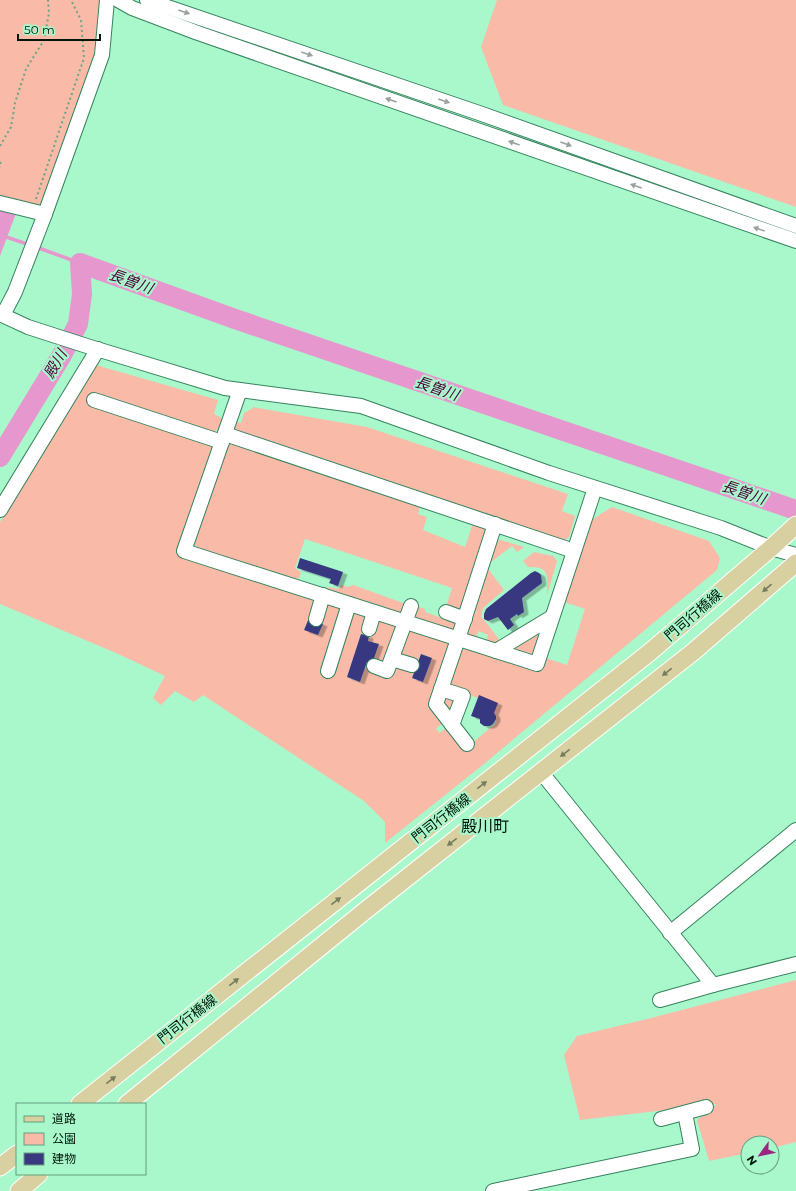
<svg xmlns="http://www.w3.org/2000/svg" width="796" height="1191" viewBox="0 0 796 1191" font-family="Montserrat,'Noto Sans JP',sans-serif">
	<defs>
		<filter id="shadow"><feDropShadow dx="4.5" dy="2.5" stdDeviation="0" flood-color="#0004"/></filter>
	</defs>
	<rect width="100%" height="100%" fill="#a9f8cc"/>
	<g fill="#f9bba7">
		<polygon points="0,0 107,0 102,55 45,214 0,203"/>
		<polygon points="497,0 796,0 796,207 503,105 481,47"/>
		<path d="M96,365L218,400L214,414L222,418L220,428L212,433L96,393L90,397V406L213,446L178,553L314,595L317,601L312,619L309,618L304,629L318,635L323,624L319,622L324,605L337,604L350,616L354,612L364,615C367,626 351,664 347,677L360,682L365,668L390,677L394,669L398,666L415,670L412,678L423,682L432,658L421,654L417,663L402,655L401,651L409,630L449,642L450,648L432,705L444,723L436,728L439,733L448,727L465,749L495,724L496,716L479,696L478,698L444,686L460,647H466L543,657L567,665L585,609L561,601L588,522L612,507L709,541L720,558L717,570L479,768L385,843V822L364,801L203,695L194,702L175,691L161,705L153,698L165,676L116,653L0,604V522Z"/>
		<polygon points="253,407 367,427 568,494 562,511 575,516 569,537 565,540 559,542 231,431 232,421 241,423 244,413 253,408"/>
		<polygon points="230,442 420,506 418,514 427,517 423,530 465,547 473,523 484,528 486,531 463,606 455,610 446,607 452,588 305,539 295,568 301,572 299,578 290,580 199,549 193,543 223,447"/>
		<path d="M501,540L524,547L517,552L512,546L486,566L504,590L483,608L481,617L486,622L498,638L499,641L495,645L492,646L485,644L488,635L478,631L476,640C469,638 465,636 465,628L493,545L495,541Z"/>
		<path d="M534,552L553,556L557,561L547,595C547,577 551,566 528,567L523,561Z"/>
		<polygon points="341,585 348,587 353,585 406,604 404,610 397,614 330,592 328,587 339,589"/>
		<polygon points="416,606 425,609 425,612 453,622 456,626 453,631 415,618 414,613"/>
		<polygon points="382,618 397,625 384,663 374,660 379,644 368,641 376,620"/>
		<polygon points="537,632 540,634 534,656 513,649 514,646"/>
		<polygon points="444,693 455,699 453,715 443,707"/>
		<polygon points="796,980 796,1142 772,1148 772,1143 748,1143 748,1153 709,1161 697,1120 717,1104 580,1120 564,1055 577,1036 655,1017"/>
	</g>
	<polygon fill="#e697cd" points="0,203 18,208 0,256"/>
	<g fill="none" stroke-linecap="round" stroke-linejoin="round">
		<g stroke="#e697cd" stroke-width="3.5">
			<polyline points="0,235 30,245"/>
			<polyline points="36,247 80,263"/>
		</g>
		<polyline stroke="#e697cd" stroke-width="20" points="0,457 62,355 78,324 82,294 80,263 235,319 796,510"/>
	</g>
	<g fill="#393980" filter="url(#shadow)">
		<polygon points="300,558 343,572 338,586 329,583 331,579 297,568"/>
		<polygon points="535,571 539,573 541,575 542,583 522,598 524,612 518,616 517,614 510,619 514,625 508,630 498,617 488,621 484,619 484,614 486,609 531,573"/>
		<polygon points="309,618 323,624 318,635 304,630"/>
		<polygon points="361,634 369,636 368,641 379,644 372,664 367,662 360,682 347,677"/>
		<polygon points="421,654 432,658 423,682 412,678"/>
		<polygon points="479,695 498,703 494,713 496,716 496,719 493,724 490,726 484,726 480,723 480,719 471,716"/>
	</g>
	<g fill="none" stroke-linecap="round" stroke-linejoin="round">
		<g stroke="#35835d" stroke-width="16">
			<g id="minor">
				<polyline points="118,0 132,8 198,33 796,241"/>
				<polyline points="147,0 482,114 796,226"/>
				<polyline points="0,203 45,214"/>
				<polyline points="0,314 28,327 90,347 225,388 361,406 549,473 721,528 771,548 796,555"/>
				<polyline points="3,315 15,292 45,214 102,55 107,0"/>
				<polyline points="240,390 184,551 537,664 595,488"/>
				<polyline points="94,400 222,442"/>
				<polyline points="225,434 574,551"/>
				<polyline points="0,510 98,349"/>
				<polyline points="446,612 465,619"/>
				<polyline points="316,619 323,595"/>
				<polyline points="369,629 374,612"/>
				<polyline points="496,651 552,617"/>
				<polyline points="392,659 412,665"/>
				<polyline points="374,666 387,671 411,606"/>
				<polyline points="328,671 349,604"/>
				<polyline points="441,689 463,696 452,725"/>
				<polyline points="467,744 436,704 458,639 495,524"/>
				<polyline points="541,772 713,985 796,964"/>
				<polyline points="670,933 796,830"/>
				<polyline points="660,1000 713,985"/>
				<polyline points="661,1119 706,1107"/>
				<polyline points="493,1191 692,1149 685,1113"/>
			</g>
		</g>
		<g stroke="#fff" stroke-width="19">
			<g id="major">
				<polyline points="80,1104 650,652 771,548 796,525"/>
				<polyline points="127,1104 366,910 693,652 796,563"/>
				<polyline points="0,1167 17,1154"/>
				<polyline points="19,1191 39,1174"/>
			</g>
		</g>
		<g stroke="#6ba584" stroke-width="2" stroke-dasharray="2 3" stroke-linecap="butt">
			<polyline points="0,146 11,127 15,103 26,69 44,40 49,13 48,0"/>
			<polyline points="0,162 1,164 0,167"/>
			<polyline points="36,199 84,58 81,20 71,0"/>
		</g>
		<use href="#minor" stroke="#fff" stroke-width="14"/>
		<use href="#major" stroke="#d9d0a1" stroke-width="17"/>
	</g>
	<defs><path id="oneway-solid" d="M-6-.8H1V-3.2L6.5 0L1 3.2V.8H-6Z"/></defs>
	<g fill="#99a29d">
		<use href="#oneway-solid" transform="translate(184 12) rotate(19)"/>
		<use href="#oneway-solid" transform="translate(307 54) rotate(19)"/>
		<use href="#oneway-solid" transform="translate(391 100) rotate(-161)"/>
		<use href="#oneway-solid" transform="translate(444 101) rotate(19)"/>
		<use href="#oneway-solid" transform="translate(514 143) rotate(-161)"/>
		<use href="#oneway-solid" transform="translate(566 144) rotate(20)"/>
		<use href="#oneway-solid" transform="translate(636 186) rotate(-161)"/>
		<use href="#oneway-solid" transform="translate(759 229) rotate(-161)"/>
	</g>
	<g fill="#777c5d">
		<use href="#oneway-solid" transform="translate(767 588) rotate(139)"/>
		<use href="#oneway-solid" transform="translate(667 672) rotate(142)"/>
		<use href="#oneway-solid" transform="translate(565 753) rotate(142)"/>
		<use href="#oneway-solid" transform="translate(482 785) rotate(-38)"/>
		<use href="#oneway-solid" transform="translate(452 842) rotate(142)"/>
		<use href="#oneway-solid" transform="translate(336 901) rotate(-38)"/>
		<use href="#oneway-solid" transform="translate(234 982) rotate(-38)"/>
		<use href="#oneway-solid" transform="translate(111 1080) rotate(-38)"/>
	</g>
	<g text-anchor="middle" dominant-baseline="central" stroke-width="4" stroke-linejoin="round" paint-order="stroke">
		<g font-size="14" fill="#00160a" stroke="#a9f8cc">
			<text transform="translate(693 615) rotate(-41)">門司行橋線</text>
			<text transform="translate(441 818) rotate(-38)">門司行橋線</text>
			<text transform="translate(187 1019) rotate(-38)">門司行橋線</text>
		</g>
		<g font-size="15" font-style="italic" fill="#4c043c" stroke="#a9f8cc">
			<text transform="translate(131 281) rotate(20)">長曽川</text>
			<text transform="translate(55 364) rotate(-60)">殿川</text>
			<text transform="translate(437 388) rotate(19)">長曽川</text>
			<text transform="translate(744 492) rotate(19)">長曽川</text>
		</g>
		<g font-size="16" fill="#00160a" stroke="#a9f8cc">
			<text x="485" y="826">殿川町</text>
		</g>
	</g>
	<rect x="16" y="1103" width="130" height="72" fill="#a9f8cc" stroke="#659e7e"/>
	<rect x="24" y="1116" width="20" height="6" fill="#d9d0a1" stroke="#659e7e"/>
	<text x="52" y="1123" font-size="12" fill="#00160a">道路</text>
	<rect x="24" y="1133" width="20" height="12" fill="#f9bba7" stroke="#659e7e"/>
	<text x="52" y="1143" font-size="12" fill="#00160a">公園</text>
	<rect x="24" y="1153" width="20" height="12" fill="#393980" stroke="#659e7e"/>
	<text x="52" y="1163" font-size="12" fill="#00160a">建物</text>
	<g transform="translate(760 1155) rotate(237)"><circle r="19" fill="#a9f8cc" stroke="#659e7e"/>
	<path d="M0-3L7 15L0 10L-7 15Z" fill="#9b257f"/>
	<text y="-6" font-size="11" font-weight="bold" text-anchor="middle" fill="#00160a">N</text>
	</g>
	<path d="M18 34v6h82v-6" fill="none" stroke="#00160a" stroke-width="2"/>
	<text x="24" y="34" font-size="12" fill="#00160a" stroke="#a9f8cc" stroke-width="3" paint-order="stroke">50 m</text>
</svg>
